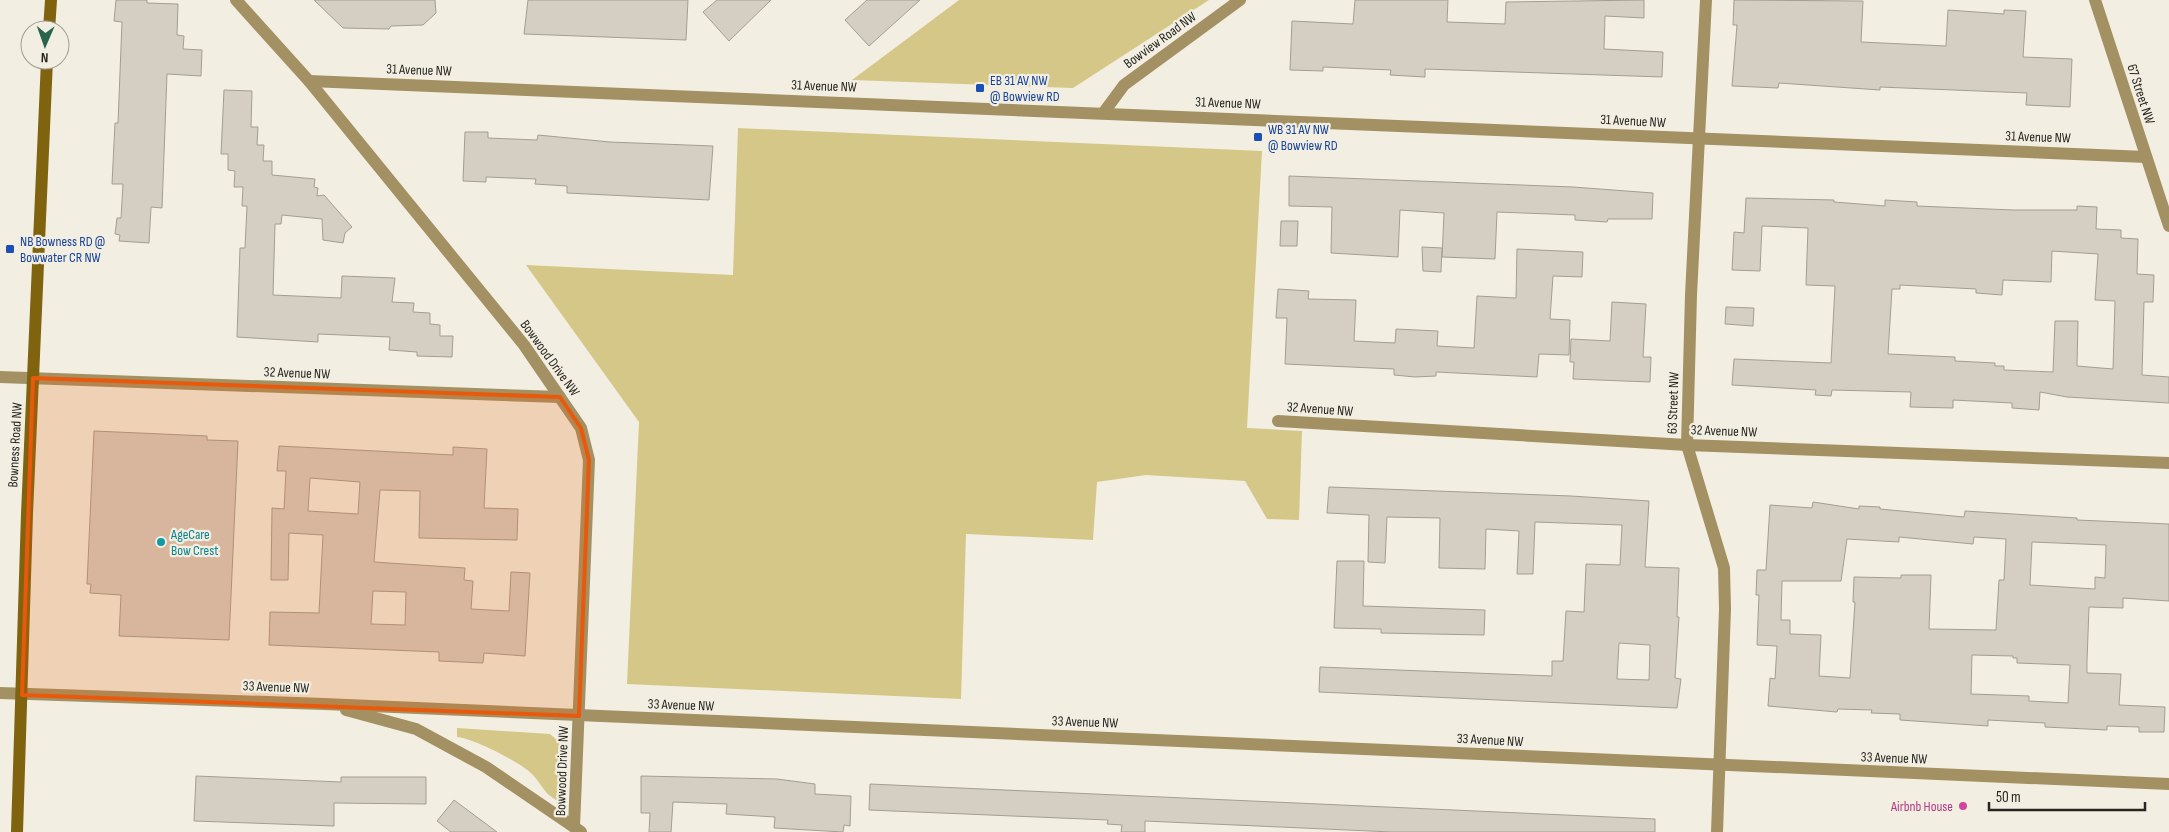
<svg xmlns="http://www.w3.org/2000/svg" width="2169" height="832" viewBox="0 0 2169 832" font-family="'Sofia Sans Condensed',sans-serif">
	<rect width="100%" height="100%" fill="#f2efe2"/>
	<g fill="#d5c788">
		<polygon points="959,0 1209,0 1073,88 852,80"/>
		<polygon points="738,128 1262,151 1247,428 1302,431 1299,520 1267,519 1245,481 1146,475 1097,482 1093,540 966,534 961,699 627,684 639,422 526,265 733,275"/>
		<path d="M457,728L550,734L559,742L562,754L567,755L564,799L561,802C546,797 542,785 533,775C522,763 473,738 457,737Z"/>
	</g>
	<g fill="#d5cec2" stroke="#a49d92" fill-rule="evenodd">
		<polygon points="116,0 147,0 147,3 178,4 177,35 184,36 183,49 202,50 201,76 167,74 162,208 151,207 149,243 119,241 120,235 115,234 117,218 121,218 123,184 112,184 115,123 118,123 122,22 114,21"/>
		<polygon points="314,0 435,0 436,13 423,25 391,26 389,29 343,28"/>
		<polygon points="528,0 688,0 686,40 524,34"/>
		<polygon points="717,0 771,0 729,41 703,12"/>
		<polygon points="867,0 920,0 869,46 845,20"/>
		<polygon points="1355,0 1448,0 1447,22 1505,24 1506,2 1644,0 1644,18 1605,16 1604,49 1663,52 1662,77 1425,69 1425,77 1390,75 1391,70 1323,67 1323,71 1290,70 1292,21 1353,24"/>
		<polygon points="1734,0 1863,1 1861,42 1946,46 1948,10 2004,14 2004,10 2026,11 2023,57 2072,59 2070,107 2026,105 2027,93 1880,87 1880,90 1779,83 1778,88 1732,86 1737,25 1733,25"/>
		<polygon points="224,90 252,91 251,127 258,127 257,145 264,145 263,161 272,161 272,175 315,179 314,187 318,188 317,196 324,195 352,227 345,233 343,243 323,240 322,219 282,215 281,224 275,224 273,295 341,298 342,276 395,278 392,302 414,303 413,312 430,313 430,324 440,325 440,336 453,336 452,357 417,356 417,352 389,350 390,337 318,334 318,342 237,337 240,248 245,248 247,206 242,206 243,187 234,187 235,171 228,170 228,154 221,154"/>
		<polygon points="465,132 488,132 488,138 537,140 538,135 610,142 713,146 709,200 567,193 567,186 535,184 536,179 486,177 486,182 463,181"/>
		<polygon points="1289,176 1573,187 1653,193 1652,219 1608,219 1607,222 1575,220 1575,215 1497,212 1495,259 1442,257 1444,213 1400,210 1398,257 1331,253 1332,207 1289,206"/>
		<path d="M1746,198L1834,200V202L1885,206V200L1917,202V206L2013,210H2077V206L2097,207L2096,229L2121,230V238L2138,239L2137,274L2154,275L2153,302H2144L2142,375L2169,377V403L2067,397L2040,392L2039,410L2012,408V403L1953,400V408L1910,407L1911,392L1832,390L1831,396L1815,395L1816,390L1732,385L1734,359L1831,363L1835,286L1806,285L1808,228L1762,226L1760,271L1732,270L1734,232L1744,233ZM2052,251L2098,254L2095,300L2115,301L2113,369L2077,366L2078,321H2055L2053,372L2004,370V366H1995V363L1955,361V357L1888,354L1892,289H1900V285L1976,289V293L2002,295L2003,280L2051,282Z"/>
		<polygon points="1281,221 1298,221 1297,246 1280,246"/>
		<polygon points="1422,247 1442,248 1441,272 1423,271"/>
		<polygon points="1517,249 1583,252 1582,277 1553,276 1550,319 1570,320 1569,355 1539,354 1537,377 1436,372 1436,376 1415,377 1394,375 1394,369 1285,364 1287,318 1276,318 1278,289 1309,291 1308,299 1356,300 1354,341 1395,343 1396,329 1438,331 1437,346 1474,348 1477,296 1516,298"/>
		<polygon points="1612,302 1646,304 1643,357 1651,357 1650,382 1573,379 1574,362 1570,362 1571,339 1610,341"/>
		<polygon points="1726,307 1754,308 1753,326 1725,324"/>
		<polygon points="94,431 207,436 207,440 238,441 229,640 119,636 121,595 90,593 91,584 87,584"/>
		<path d="M279,446L453,455V447L487,449L484,508L518,509L517,540L419,538L420,491L380,490L374,562L465,568L464,580L473,581L471,609L509,611L511,572L530,573L525,656L484,653L483,663L439,661V652L269,645L270,612L319,613L323,535L289,533L288,580H271L272,508L284,509L286,471H277ZM310,478L360,482L358,514L308,511ZM373,591L406,592L405,625L371,624Z"/>
		<path d="M1329,487L1571,496L1649,501L1645,567L1679,568L1677,617H1679L1675,678L1681,679L1677,708L1319,692L1320,667L1552,676V661H1563L1566,611L1584,612L1586,564L1620,565L1622,525L1535,522L1533,574H1517L1519,531L1486,529L1485,569L1439,568L1440,518L1387,517L1385,563L1368,562L1369,515L1327,513ZM1619,643L1650,645L1649,680L1617,679Z"/>
		<path d="M1813,502L1859,509V506L1880,507V509L1964,517L1965,511L2077,518V520L2169,524V601L2123,598V608L2089,607L2087,661V673L2121,674L2119,705L2165,707L2164,732H2139V727L2107,726V730L2045,727V723L1988,720V726L1900,720V714L1871,713L1872,710L1838,709L1837,712L1768,706L1770,678L1775,679L1777,646L1757,645L1759,595H1756L1757,570H1766L1770,505L1812,508ZM1899,537L1973,544L1974,537L2006,539L2004,580H1999L1996,630L1929,629L1931,575H1901V578L1854,577L1853,602H1855L1850,678L1819,676L1821,635L1790,634V620H1781L1782,581H1841L1847,539L1899,542ZM2032,542L2106,545L2105,578L2095,577V589L2030,585ZM1972,655L2013,656V658H2017V663L2070,665L2068,703L2029,701V696L1971,694Z"/>
		<polygon points="1337,561 1364,561 1363,606 1485,610 1484,635 1381,633 1381,629 1334,628"/>
		<polygon points="196,776 341,782 341,777 426,777 426,804 334,803 334,826 194,821"/>
		<polygon points="641,776 777,779 815,784 815,794 851,796 850,826 844,825 843,832 774,828 775,817 726,814 727,804 673,802 671,832 649,832 650,813 641,813"/>
		<polygon points="870,784 1655,819 1655,832 1392,832 1145,821 1145,832 1121,832 1122,825 1107,824 1108,820 869,810"/>
		<polygon points="454,800 497,832 451,832 437,821"/>
	</g>
	<g fill="none" stroke-linecap="round" stroke-linejoin="round">
		<g stroke="#a49163" stroke-width="12">
			<polyline points="236,0 309,81 524,345 581,428 589,460 574,827 581,832"/>
			<polyline points="1706,0 1691,295 1687,445 1724,568 1725,609 1717,832"/>
			<polyline points="2095,0 2169,226"/>
			<polyline points="309,81 2146,157"/>
			<polyline points="1104,112 1124,85 1240,0"/>
			<polyline points="0,377 560,397"/>
			<polyline points="1278,421 1687,445 2169,463"/>
			<polyline points="0,693 324,704 2169,784"/>
			<polyline points="346,710 416,729 486,767 574,827"/>
		</g>
		<g stroke="#80630e" stroke-width="12">
			<polyline points="49,30 51,0"/>
			<polyline points="17,832 27,514 47,60"/>
		</g>
	</g>
	<path fill="#e8590c" fill-opacity="0.2" stroke="#e8590c" stroke-width="4" stroke-linejoin="round" d="M33,378L560,397L581,428L589,460L579,716L22,695Z"/>
	<g fill="#1a4fb4" stroke="#f2efe2" stroke-width="2">
		<rect x="975" y="83" width="10" height="10" rx="2.5"/>
		<rect x="1253" y="132" width="10" height="10" rx="2.5"/>
		<rect x="5" y="244" width="10" height="10" rx="2.5"/>
	</g>
	<circle fill="#0f9aa8" stroke="#f2efe2" stroke-width="2" cx="161" cy="542" r="5"/>
	<circle fill="#d1479c" stroke="#f2efe2" stroke-width="2" cx="1963" cy="806" r="5"/>
	<g text-anchor="middle" dominant-baseline="central" stroke-width="4.5" stroke-linejoin="round" paint-order="stroke">
		<g font-size="14" fill="#262520" stroke="#f2efe2">
			<text transform="translate(1160 40) rotate(-36)">Bowview Road NW</text>
			<text transform="translate(419 70) rotate(2)">31 Avenue NW</text>
			<text transform="translate(824 86) rotate(2)">31 Avenue NW</text>
			<text transform="translate(2141 94) rotate(72)">67 Street NW</text>
			<text transform="translate(1228 103) rotate(2)">31 Avenue NW</text>
			<text transform="translate(1633 121) rotate(3)">31 Avenue NW</text>
			<text transform="translate(2038 137) rotate(2)">31 Avenue NW</text>
			<text transform="translate(550 358) rotate(54)">Bowwood Drive NW</text>
			<text transform="translate(297 373) rotate(2)">32 Avenue NW</text>
			<text transform="translate(1673 403) rotate(-88)">63 Street NW</text>
			<text transform="translate(1320 409) rotate(4)">32 Avenue NW</text>
			<text transform="translate(1724 431) rotate(2)">32 Avenue NW</text>
			<text transform="translate(15 445) rotate(-87)">Bowness Road NW</text>
			<text transform="translate(276 687) rotate(2)">33 Avenue NW</text>
			<text transform="translate(681 705) rotate(2)">33 Avenue NW</text>
			<text transform="translate(1085 722) rotate(2)">33 Avenue NW</text>
			<text transform="translate(1490 740) rotate(3)">33 Avenue NW</text>
			<text transform="translate(1894 758) rotate(2)">33 Avenue NW</text>
			<text transform="translate(562 771) rotate(-88)">Bowwood Drive NW</text>
		</g>
		<g font-size="14" fill="#164399" stroke="#f2efe2" text-anchor="start">
			<text x="990" y="80">EB 31 AV NW<tspan x="990" dy="16">@ Bowview RD</tspan></text>
			<text x="1268" y="129">WB 31 AV NW<tspan x="1268" dy="16">@ Bowview RD</tspan></text>
			<text x="20" y="241">NB Bowness RD @<tspan x="20" dy="16">Bowwater CR NW</tspan></text>
		</g>
		<g font-size="14" fill="#0d838f" stroke="#f2efe2" text-anchor="start">
			<text x="171" y="534">AgeCare<tspan x="171" dy="16">Bow Crest</tspan></text>
		</g>
		<g font-size="14" fill="#b23c85" stroke="#f2efe2" text-anchor="end">
			<text x="1953" y="806">Airbnb House</text>
		</g>
	</g>
	<g transform="translate(45 45) rotate(182)"><circle r="24" fill="#f2efe2" stroke="#a09e94"/>
	<path d="M0-4L9 19L0 12L-9 19Z" fill="#2a644d"/>
	<text y="-8" font-size="14" font-weight="bold" text-anchor="middle" fill="#262520">N</text>
	</g>
	<path d="M1989 802v8h156v-8" fill="none" stroke="#262520" stroke-width="2.5"/>
	<text x="1996" y="802" font-size="15" fill="#262520" stroke="#f2efe2" stroke-width="4" paint-order="stroke">50 m</text>
</svg>
